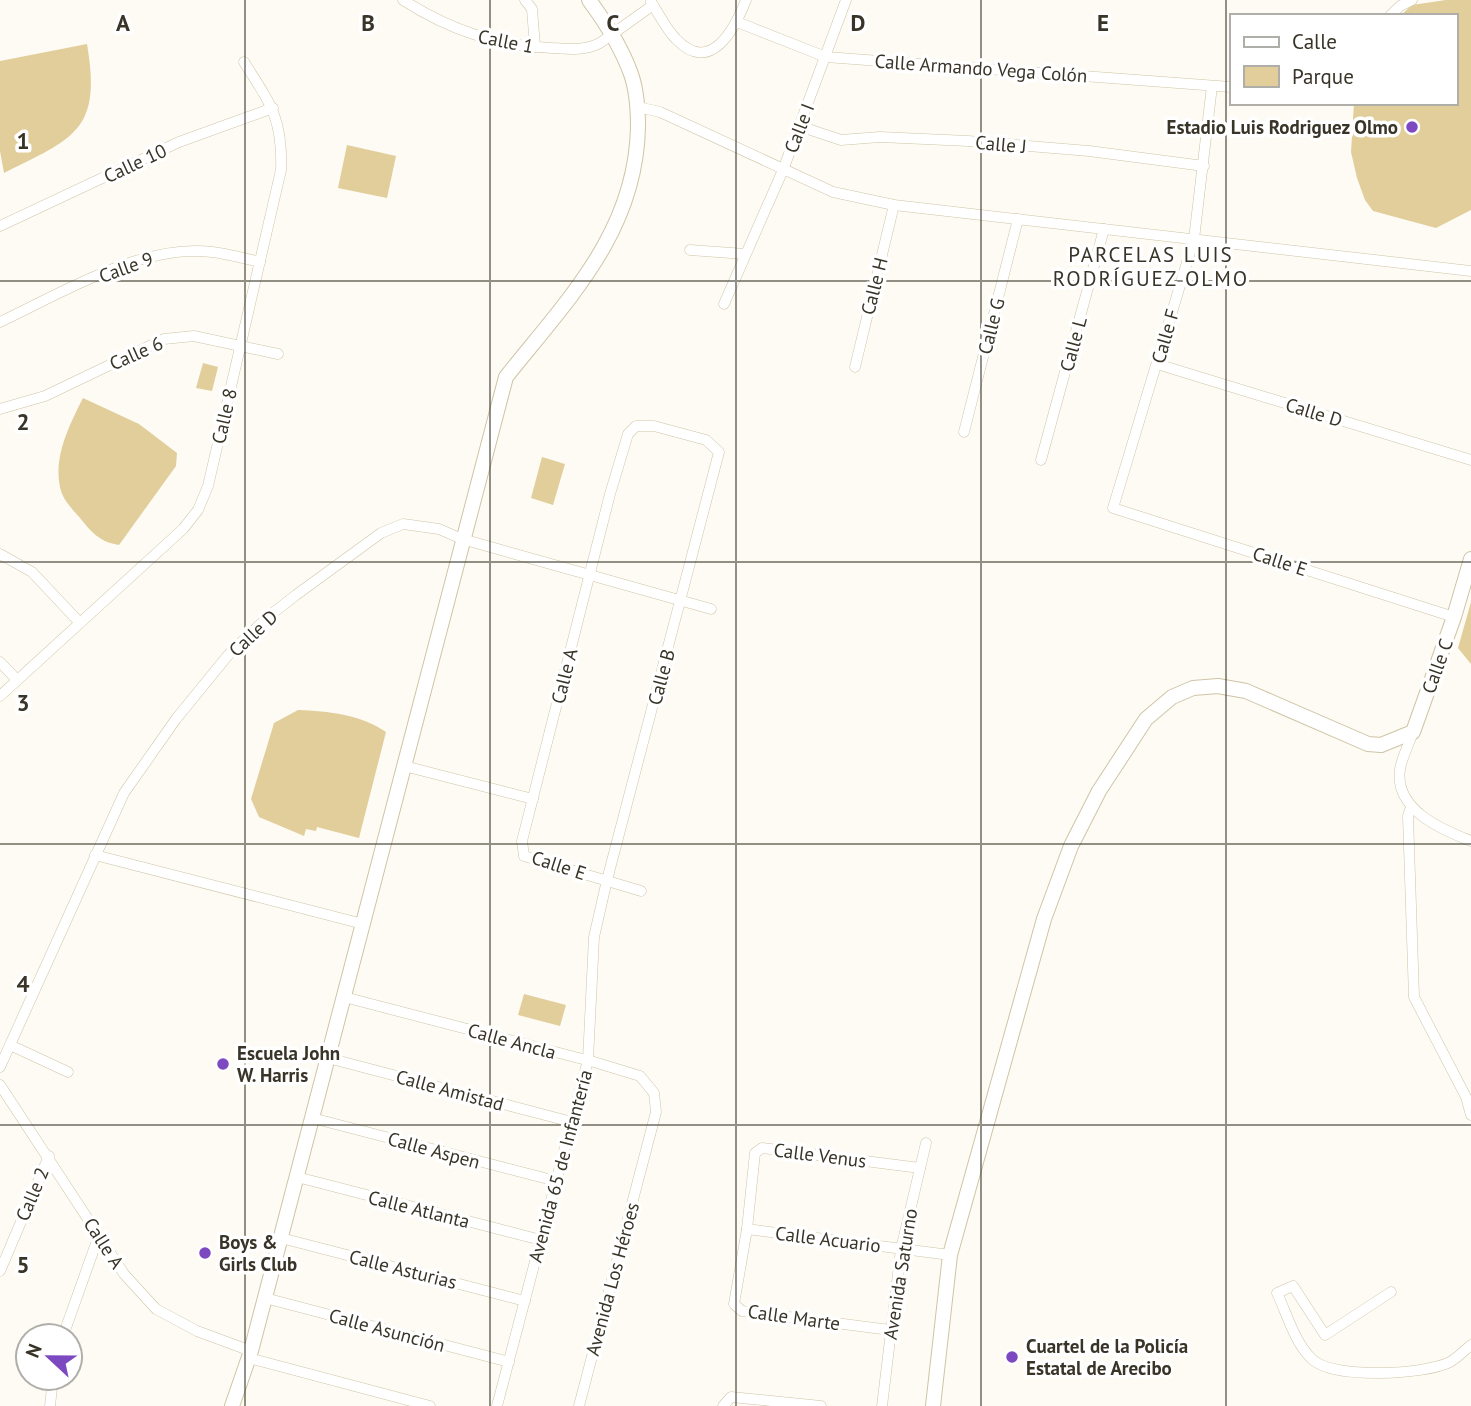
<svg xmlns="http://www.w3.org/2000/svg" width="1471" height="1406" viewBox="0 0 1471 1406" font-family="'PT Sans',sans-serif">
	<rect width="100%" height="100%" fill="#fdfbf4"/>
	<g fill="#e1ce9b">
		<polygon points="1446,0 1471,0 1471,210 1436,228 1373,211 1365,200 1357,178 1351,152 1354,103 1455,103 1455,16 1400,16 1412,5"/>
		<path d="M87,44C102,131 74,138 4,173L0,151V61Z"/>
		<polygon points="347,145 396,156 387,198 338,188"/>
		<polygon points="203,363 218,367 212,391 196,388"/>
		<path d="M83,398L139,424L177,453L176,466L119,545C100,542 92,533 80,518C74,511 64,501 61,491C52,459 69,426 83,398Z"/>
		<polygon points="542,457 565,464 553,505 531,498"/>
		<polygon points="1471,602 1471,664 1458,648"/>
		<path d="M298,710C328,711 362,715 386,732L359,838L317,827L316,831L306,829L304,836L259,817L251,799L274,723Z"/>
		<polygon points="524,994 566,1005 560,1026 518,1015"/>
	</g>
	<g fill="none" stroke-linecap="round" stroke-linejoin="round">
		<g stroke="#cfc4a5" stroke-width="11">
			<g id="street">
				<path d="M403,0C450,30 497,46 552,48C569,49 584,51 600,43L653,5"/>
				<polyline points="525,0 532,9 535,47"/>
				<path d="M651,2C659,14 666,29 676,39C711,76 735,28 746,0"/>
				<polyline points="1390,16 1400,6 1412,0"/>
				<polyline points="737,22 826,57 1231,87"/>
				<polyline points="1212,86 1194,239 1113,508 1454,617"/>
				<polyline points="638,107 660,112 833,192 894,205 1471,271"/>
				<polyline points="799,126 841,140 880,137 968,141 1089,151 1204,166"/>
				<polyline points="0,226 179,142 273,108"/>
				<polyline points="690,250 745,254"/>
				<polyline points="724,304 783,170 846,0"/>
				<path d="M0,322C62,293 142,243 212,252C228,254 244,258 260,262"/>
				<polyline points="1157,364 1471,460"/>
				<polyline points="855,367 894,205"/>
				<polyline points="0,409 45,396 164,339 194,336 278,354"/>
				<polyline points="964,432 1018,219"/>
				<polyline points="1041,460 1104,229"/>
				<polyline points="0,554 32,572 80,623"/>
				<polyline points="0,662 17,680"/>
				<path d="M0,696L183,529L198,510L208,486L281,170C283,119 270,103 244,62"/>
				<path d="M1413,732C1409,744 1402,757 1400,769C1394,809 1440,829 1471,841"/>
				<polyline points="404,766 533,799"/>
				<polyline points="1411,807 1408,816 1414,997 1466,1097 1471,1115"/>
				<polyline points="95,855 363,924"/>
				<polyline points="344,997 594,1062 640,1076 654,1093 656,1112 579,1406"/>
				<polyline points="10,1045 68,1072"/>
				<polyline points="328,1058 572,1122"/>
				<polyline points="0,1067 124,793 176,719 229,654 269,616 296,595 381,533 403,524 439,529 462,539 711,609"/>
				<polyline points="0,1085 124,1274 156,1309 197,1331 251,1351"/>
				<polyline points="312,1118 556,1181"/>
				<polyline points="297,1177 541,1240"/>
				<polyline points="747,1229 950,1255"/>
				<polyline points="281,1238 525,1301"/>
				<polyline points="0,1271 49,1156"/>
				<path d="M1391,1292L1325,1335L1293,1286L1277,1293C1287,1314 1295,1344 1313,1360C1335,1379 1424,1375 1450,1362C1457,1358 1464,1351 1471,1345"/>
				<polyline points="265,1298 509,1362"/>
				<polyline points="890,1330 742,1311 734,1304 747,1229 755,1153 762,1148 920,1168"/>
				<polyline points="63,1336 99,1235"/>
				<polyline points="249,1358 430,1406"/>
				<polyline points="50,1406 53,1378"/>
				<polyline points="497,1406 588,1060 594,937 607,880 719,452 706,440 654,426 636,426 628,434 610,494 522,841 524,856 641,891"/>
				<polyline points="723,1406 731,1397 821,1406"/>
				<polyline points="882,1406 901,1249 926,1143"/>
			</g>
		</g>
		<g stroke="#cfc4a5" stroke-width="16">
			<g id="secondary">
				<path d="M232,1406L251,1351L506,377C568,299 636,232 638,127C638,109 637,91 631,74C621,46 606,23 589,0"/>
				<polyline points="933,1406 950,1255 1044,919 1071,846 1099,791 1146,719 1172,697 1193,688 1218,686 1246,691 1368,744 1381,745 1413,732 1454,617 1471,559"/>
			</g>
		</g>
		<use href="#street" stroke="#fff" stroke-width="10"/>
		<use href="#secondary" stroke="#fff" stroke-width="14"/>
	</g>
	<path fill="none" stroke="#393428" stroke-width="2" stroke-opacity="0.55" d="M245,0V1406M490,0V1406M736,0V1406M981,0V1406M1226,0V1406M0,281H1471M0,562H1471M0,844H1471M0,1125H1471"/>
	<g fill="#7d49c0" stroke="#fff" stroke-width="2.5">
		<circle cx="1412" cy="127" r="7"/>
		<circle cx="223" cy="1064" r="7"/>
		<circle cx="205" cy="1253" r="7"/>
		<circle cx="1012" cy="1357" r="7"/>
	</g>
	<g text-anchor="middle" dominant-baseline="central" stroke-width="7" stroke-linejoin="round" paint-order="stroke">
		<g font-size="19" fill="#393428" stroke="#fff">
			<text transform="translate(506 41) rotate(11)">Calle 1</text>
			<text transform="translate(981 68) rotate(4)">Calle Armando Vega Colón</text>
			<text transform="translate(799 128) rotate(-69)">Calle I</text>
			<text transform="translate(1001 144) rotate(5)">Calle J</text>
			<text transform="translate(135 163) rotate(-25)">Calle 10</text>
			<text transform="translate(126 267) rotate(-20)">Calle 9</text>
			<text transform="translate(874 286) rotate(-76)">Calle H</text>
			<text transform="translate(991 326) rotate(-76)">Calle G</text>
			<text transform="translate(1165 336) rotate(-74)">Calle F</text>
			<text transform="translate(1073 344) rotate(-75)">Calle L</text>
			<text transform="translate(136 353) rotate(-24)">Calle 6</text>
			<text transform="translate(1314 412) rotate(17)">Calle D</text>
			<text transform="translate(224 416) rotate(-77)">Calle 8</text>
			<text transform="translate(1280 561) rotate(18)">Calle E</text>
			<text transform="translate(253 633) rotate(-43)">Calle D</text>
			<text transform="translate(1437 666) rotate(-70)">Calle C</text>
			<text transform="translate(564 676) rotate(-76)">Calle A</text>
			<text transform="translate(661 677) rotate(-75)">Calle B</text>
			<text transform="translate(559 865) rotate(18)">Calle E</text>
			<text transform="translate(512 1041) rotate(15)">Calle Ancla</text>
			<text transform="translate(450 1090) rotate(15)">Calle Amistad</text>
			<text transform="translate(434 1150) rotate(15)">Calle Aspen</text>
			<text transform="translate(820 1155) rotate(7)">Calle Venus</text>
			<text transform="translate(560 1166) rotate(-75)">Avenida 65 de Infantería</text>
			<text transform="translate(32 1194) rotate(-67)">Calle 2</text>
			<text transform="translate(419 1209) rotate(14)">Calle Atlanta</text>
			<text transform="translate(828 1239) rotate(7)">Calle Acuario</text>
			<text transform="translate(104 1243) rotate(57)">Calle A</text>
			<text transform="translate(403 1269) rotate(14)">Calle Asturias</text>
			<text transform="translate(900 1274) rotate(-81)">Avenida Saturno</text>
			<text transform="translate(612 1279) rotate(-75)">Avenida Los Héroes</text>
			<text transform="translate(794 1317) rotate(8)">Calle Marte</text>
			<text transform="translate(387 1330) rotate(15)">Calle Asunción</text>
		</g>
		<g font-size="19" font-weight="bold" fill="#393428" stroke="#fff" text-anchor="start">
			<text x="1398" y="127" text-anchor="end">Estadio Luis Rodriguez Olmo</text>
			<text x="237" y="1053">Escuela John<tspan x="237" dy="22">W. Harris</tspan></text>
			<text x="219" y="1242">Boys &amp;<tspan x="219" dy="22">Girls Club</tspan></text>
			<text x="1026" y="1346">Cuartel de la Policía<tspan x="1026" dy="22">Estatal de Arecibo</tspan></text>
		</g>
		<g font-size="21" letter-spacing="2" fill="#393428" stroke="#fff">
			<text x="1151" y="254">PARCELAS LUIS<tspan x="1151" dy="24">RODRÍGUEZ OLMO</tspan></text>
		</g>
	</g>
	<g font-size="23" text-anchor="middle" font-weight="bold" fill="#393428" stroke="#fff" stroke-width="7" stroke-linejoin="round" paint-order="stroke">
		<text x="123" y="31">A</text>
		<text x="368" y="31">B</text>
		<text x="613" y="31">C</text>
		<text x="858" y="31">D</text>
		<text x="1103" y="31">E</text>
		<text x="23" y="149">1</text>
		<text x="23" y="430">2</text>
		<text x="23" y="711">3</text>
		<text x="23" y="992">4</text>
		<text x="23" y="1273">5</text>
	</g>
	<rect x="1230" y="14" width="228" height="91" fill="#ffffff" stroke="#b0aea9" stroke-width="2"/>
	<rect x="1244" y="37" width="35" height="10" fill="#ffffff" stroke="#b0aea9" stroke-width="2"/>
	<text x="1292" y="49" font-size="21" fill="#393428">Calle</text>
	<rect x="1244" y="66" width="35" height="21" fill="#e1ce9b" stroke="#b0aea9" stroke-width="2"/>
	<text x="1292" y="84" font-size="21" fill="#393428">Parque</text>
	<g transform="translate(49 1357) rotate(292)"><circle r="33" fill="#ffffff" stroke="#b0aea9" stroke-width="2"/>
	<path d="M0-5L12 26L0 18L-12 26Z" fill="#7d49c0"/>
	<text y="-10" font-size="19" font-weight="bold" text-anchor="middle" fill="#393428">N</text>
	</g>
</svg>
